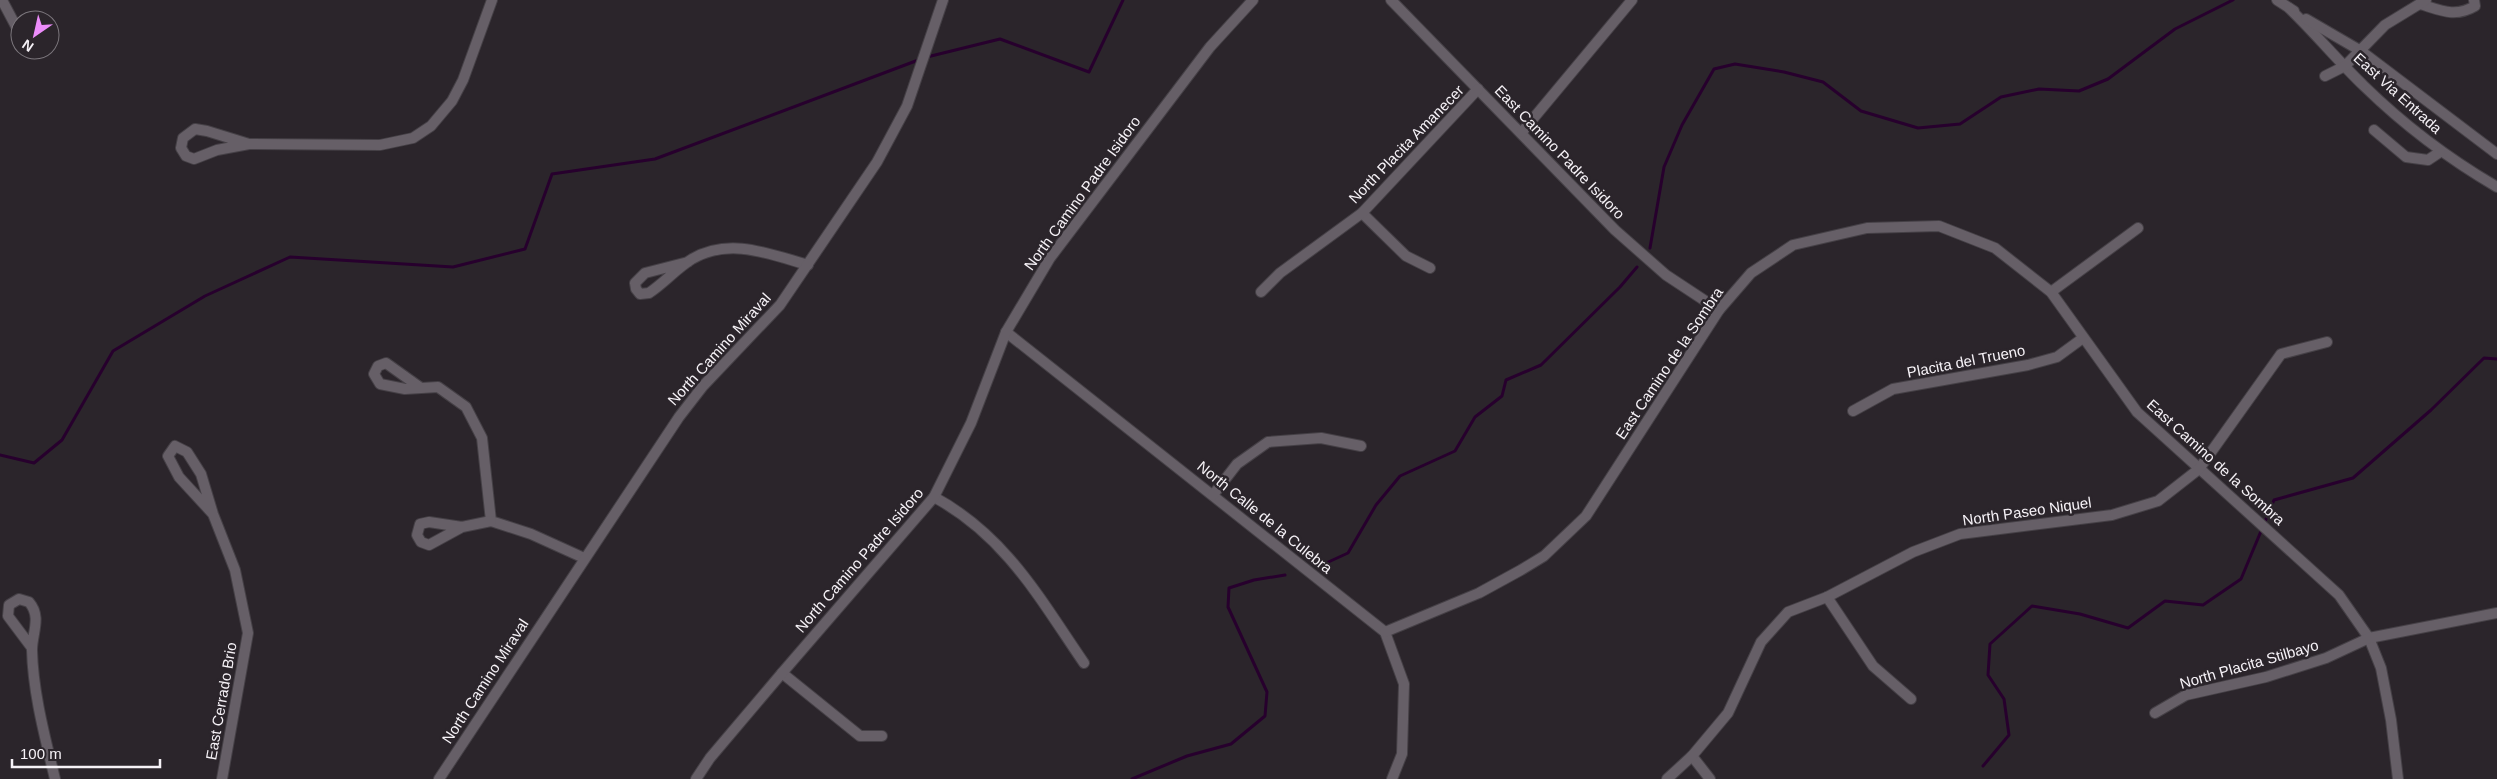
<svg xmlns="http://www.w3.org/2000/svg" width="2497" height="779" viewBox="0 0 2497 779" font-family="Arial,sans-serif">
	<rect width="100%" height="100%" fill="#2b252b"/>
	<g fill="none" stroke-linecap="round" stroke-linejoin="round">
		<g stroke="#27002d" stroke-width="3">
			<polyline points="927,57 1000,39 1089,72 1123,0"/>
			<polyline points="1650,248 1664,167 1682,125 1714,69 1735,64 1784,72 1823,82 1861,111 1918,128 1960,124 2001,97 2039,89 2079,91 2108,79 2175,29 2233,0"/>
			<polyline points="0,455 34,463 62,440 113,351 205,296 290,257 453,267 525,249 552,174 655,159 921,59"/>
			<polyline points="1324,564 1348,553 1376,505 1400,476 1455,451 1475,417 1502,396 1506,380 1541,365 1620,287 1637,267"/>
			<polyline points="1983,766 2009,735 2004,699 1988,675 1990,644 2032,606 2080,614 2128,628 2165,601 2203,605 2241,579 2274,500 2353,478 2431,410 2484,358 2497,359"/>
			<polyline points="1132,779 1187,756 1231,744 1265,716 1267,692 1228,607 1229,588 1254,580 1285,575"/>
		</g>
		<g stroke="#454046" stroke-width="12">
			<g id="minor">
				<polyline points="2,0 20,34"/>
				<polyline points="1391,0 1615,230 1666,275 1719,310"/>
				<polyline points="2277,0 2294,11"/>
				<path d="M2420,4C2440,10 2455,18 2475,6L2474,0"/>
				<path d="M2289,8C2315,33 2338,61 2364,86C2404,125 2449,159 2497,187"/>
				<polyline points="2306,19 2361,51 2497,154"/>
				<polyline points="2325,76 2345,66 2385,25 2426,0"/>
				<polyline points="2374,130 2406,157 2428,160 2440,152"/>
				<polyline points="1522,132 1632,0"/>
				<polyline points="249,144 207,131 195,129 183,138 181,148 186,156 194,159 217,150 249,144 380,145 413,138 431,126 452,101 463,80 492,0"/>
				<polyline points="1362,213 1406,256 1430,268"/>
				<path d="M688,262L645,273L635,283L636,289L640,294L649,293C664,283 676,269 692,259C730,237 769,254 808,265"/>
				<polyline points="1261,292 1280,273 1362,213 1478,89"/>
				<polyline points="2051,292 2138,228"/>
				<polyline points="1006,332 1385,632 1404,684 1402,754 1392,779"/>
				<polyline points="421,388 386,363 378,366 374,374 380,384 405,389 438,387 466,407 482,438 491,521 531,534 584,558"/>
				<polyline points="1853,411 1893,389 2028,365 2057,357 2083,338"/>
				<polyline points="1213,495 1237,464 1268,442 1321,438 1361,446"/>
				<path d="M934,497C1006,536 1040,599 1084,663"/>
				<polyline points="213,514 179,477 168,456 175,446 187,452 201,474 213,514 235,570 248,633 222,779"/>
				<polyline points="462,527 429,545 421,542 417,535 420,524 429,522 462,527 491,521"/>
				<polyline points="1827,597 1873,666 1911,699"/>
				<polyline points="1385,632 1479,593 1521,570 1544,556 1586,516 1719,310 1751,273 1793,245 1867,228 1939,226 1995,248 2051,292 2137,412 2339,595 2369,638 2381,668 2391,720 2398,779"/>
				<path d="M32,648L8,616L9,605L19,599L29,602C42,617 32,633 32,650C33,693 45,737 55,779"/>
				<polyline points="782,673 860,736 882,736"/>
				<polyline points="2155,713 2186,695 2266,677 2326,658 2369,638 2497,613"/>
				<polyline points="1692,756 1710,779"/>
				<polyline points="439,779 679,417 703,386 780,305 877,162 907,106 943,0"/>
				<polyline points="696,779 710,758 782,673 934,497 971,423 1006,332 1050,258 1210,47 1253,0"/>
				<polyline points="1667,779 1692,756 1728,713 1761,642 1788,612 1827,597 1913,552 1960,534 2112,515 2158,501 2199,469 2281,354 2327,342"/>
			</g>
		</g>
		<use href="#minor" stroke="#665f67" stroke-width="10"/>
	</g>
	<g text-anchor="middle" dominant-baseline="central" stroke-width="5" stroke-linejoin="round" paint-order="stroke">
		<g font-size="15" fill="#f6f2f7" stroke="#2b252b">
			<text transform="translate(2398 93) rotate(42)">East Via Entrada</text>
			<text transform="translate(1406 144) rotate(-46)">North Placita Amanecer</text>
			<text transform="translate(1560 152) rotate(46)">East Camino Padre Isidoro</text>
			<text transform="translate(1082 193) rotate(-54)">North Camino Padre Isidoro</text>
			<text transform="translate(719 349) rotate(-48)">North Camino Miraval</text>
			<text transform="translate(1966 361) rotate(-11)">Placita del Trueno</text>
			<text transform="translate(1669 363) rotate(-56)">East Camino de la Sombra</text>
			<text transform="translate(2216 462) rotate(42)">East Camino de la Sombra</text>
			<text transform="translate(2027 511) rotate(-8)">North Paseo Niquel</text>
			<text transform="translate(1265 517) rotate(39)">North Calle de la Culebra</text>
			<text transform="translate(859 560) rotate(-49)">North Camino Padre Isidoro</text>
			<text transform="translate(2249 664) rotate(-16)">North Placita Stilbayo</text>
			<text transform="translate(485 681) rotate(-57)">North Camino Miraval</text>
			<text transform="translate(221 701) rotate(-80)">East Cerrado Brio</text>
		</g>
	</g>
	<g transform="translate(35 35) rotate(214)"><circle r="24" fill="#2b252b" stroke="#7c777d"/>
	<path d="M0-4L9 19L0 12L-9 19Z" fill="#ec8cfa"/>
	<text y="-8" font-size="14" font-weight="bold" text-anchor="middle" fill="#f6f2f7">N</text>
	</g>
	<path d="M12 759v8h148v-8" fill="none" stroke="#f6f2f7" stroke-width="2.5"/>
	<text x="20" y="759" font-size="15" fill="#f6f2f7" stroke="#2b252b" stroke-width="4" paint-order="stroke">100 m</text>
</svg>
